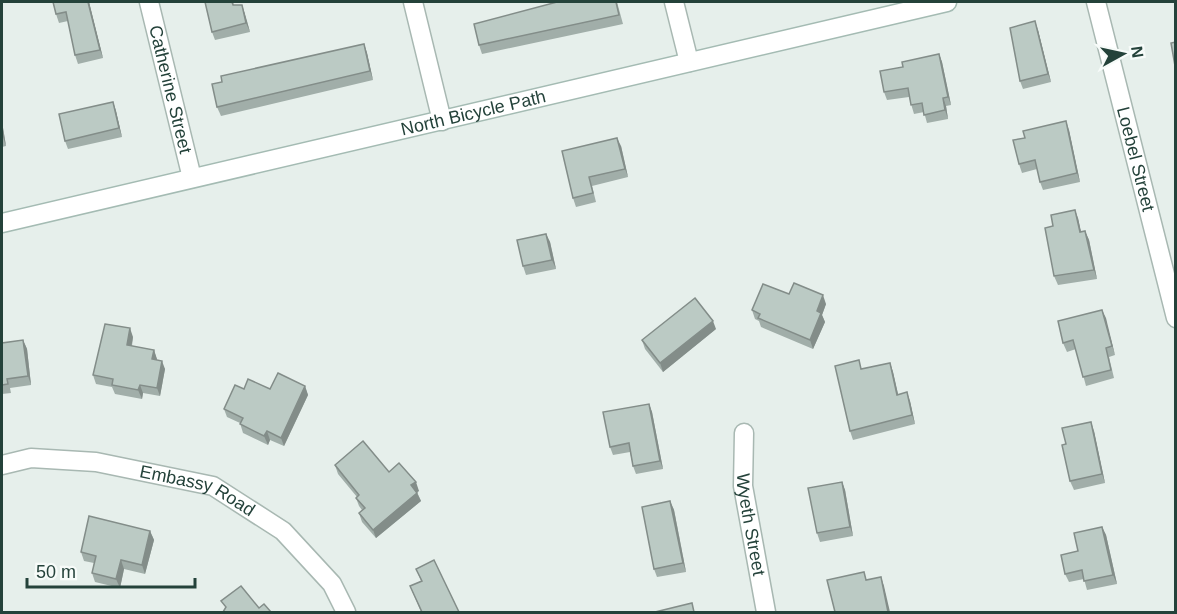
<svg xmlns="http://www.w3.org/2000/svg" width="1177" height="614" viewBox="0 0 1177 614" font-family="Helvetica,sans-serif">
	<rect width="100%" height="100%" fill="#e6efeb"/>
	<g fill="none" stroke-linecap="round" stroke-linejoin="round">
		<g stroke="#a8b8b2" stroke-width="21">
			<g id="street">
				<path id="s1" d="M149,2L192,178"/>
				<polyline points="413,2 442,121"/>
				<polyline points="674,2 689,62"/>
				<path id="s2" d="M1096,2L1176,318"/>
				<path id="s3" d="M744,433L743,486L766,612"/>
				<path id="s4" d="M2,465L31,458L96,462L213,486L283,531L332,584L346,612"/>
			</g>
		</g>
		<g stroke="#a4bbb3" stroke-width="21">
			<g id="secondary">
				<path id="s5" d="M2,223L947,2"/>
			</g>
		</g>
		<use href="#street" stroke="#fff" stroke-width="18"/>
		<use href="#secondary" stroke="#fff" stroke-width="18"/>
	</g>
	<g fill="#a1aea9">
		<polygon points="53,2 89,2 103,58 78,64 75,55 68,21 59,23 56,14"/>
		<polygon points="205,2 233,2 234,5 242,5 250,32 215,40 212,32"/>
		<polygon points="557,2 617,2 623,24 482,54 479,45"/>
		<polygon points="1038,30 1051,82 1023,89 1020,81"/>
		<polygon points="364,44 367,53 373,80 221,116 217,107"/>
		<polygon points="939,54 942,62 951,105 946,106 948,119 927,123 924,112 914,114 909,97 887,100 884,92 903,67"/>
		<polygon points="113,102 116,111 122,137 68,149 65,141"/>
		<polygon points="2,122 6,146 2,147"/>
		<polygon points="1069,130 1080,182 1043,190 1040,182 1037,169 1022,173 1019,164"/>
		<polygon points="621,146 628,177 592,186 596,202 576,207 573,198 562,151"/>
		<polygon points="1078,218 1081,232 1085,231 1089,240 1097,279 1058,285 1054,276 1053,226"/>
		<polygon points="546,234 550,242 556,269 526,275 523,266"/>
		<polygon points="789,294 826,304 822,315 825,322 813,349 761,327 759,321 755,319 752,310"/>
		<polygon points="1102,310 1115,355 1109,357 1114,378 1086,386 1076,349 1067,352 1063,343"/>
		<polygon points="716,329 663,372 645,349 642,340"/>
		<polygon points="133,337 132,346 154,350 157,360 165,369 160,396 143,393 142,399 115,394 112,387 96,384 93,375"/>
		<polygon points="23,340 27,349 31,385 10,388 11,393 2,394 2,343"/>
		<polygon points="890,363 893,372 898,394 910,401 915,424 853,440 850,431 862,369"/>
		<polygon points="305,386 308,395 284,446 270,440 268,445 243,433 240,423 227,417 224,409 244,389 270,389"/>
		<polygon points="649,404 652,412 663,469 636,474 633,466 630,452 613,455 610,447"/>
		<polygon points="1094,431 1105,483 1074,490 1070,481 1066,444"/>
		<polygon points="335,465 389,472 419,491 417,492 421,501 376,538 362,522 359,513 362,510 359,506 356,498 357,497 338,474"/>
		<polygon points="842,482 845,490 853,536 820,542 817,533"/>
		<polygon points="670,501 674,510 686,572 657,577 654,569"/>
		<polygon points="1102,527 1106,535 1117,584 1087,590 1084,579 1069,582 1065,574 1078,551"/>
		<polygon points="150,531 154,540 145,574 124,569 120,588 95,582 92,573 94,563 84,561 81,552"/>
		<polygon points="416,569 459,612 421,612 410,586 421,581"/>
	</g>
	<g fill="#838d89">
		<polygon points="88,2 89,2 103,58 100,50"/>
		<polygon points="242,5 245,14 250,32 246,23"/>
		<polygon points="1035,21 1038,30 1051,82 1048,74"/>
		<polygon points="364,44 367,53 373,80 370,71"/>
		<polygon points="939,54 942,62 951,105 948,97"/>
		<polygon points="943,98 946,106 948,119 945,110"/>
		<polygon points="113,102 116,111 122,137 119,128"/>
		<polygon points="1066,121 1069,130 1080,182 1077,173"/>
		<polygon points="2,122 6,146 3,137"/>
		<polygon points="617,138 621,146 628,177 625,169"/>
		<polygon points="1075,210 1078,218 1083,241 1080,232"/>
		<polygon points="1085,231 1089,240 1097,279 1094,270"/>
		<polygon points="546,234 550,242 556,269 552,260"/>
		<polygon points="823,295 826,304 822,315 825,322 813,349 810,340 817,311"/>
		<polygon points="1102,310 1106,318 1115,355 1112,346"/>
		<polygon points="713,321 716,329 663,372 660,363"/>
		<polygon points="130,328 133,337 130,354 127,345"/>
		<polygon points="23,340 27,349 31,385 28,376"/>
		<polygon points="154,350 157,359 155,368 152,359"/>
		<polygon points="162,361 165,369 160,396 157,388"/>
		<polygon points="890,363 893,372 900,403 897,395"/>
		<polygon points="140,385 143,393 142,399 138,390"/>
		<polygon points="305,386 308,395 284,446 281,438"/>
		<polygon points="907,392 910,401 915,424 912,415"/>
		<polygon points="649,404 652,412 663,469 660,461"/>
		<polygon points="1091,422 1094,431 1105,483 1102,474"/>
		<polygon points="267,431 270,440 268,445 264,436"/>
		<polygon points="416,482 419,491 414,494 411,485"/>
		<polygon points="842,482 845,490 853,536 850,527"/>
		<polygon points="417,493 421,501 376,538 373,530"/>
		<polygon points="670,501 674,510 686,572 683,563"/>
		<polygon points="1102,527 1106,535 1117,584 1113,575"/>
		<polygon points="150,531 154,540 145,574 142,565"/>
		<polygon points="121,560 124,569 120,588 116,579"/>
		<polygon points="881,577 884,586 890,612 888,612"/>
	</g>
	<g fill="#bbcac4" stroke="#838d89" stroke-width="1.5">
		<polygon points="53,2 88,2 100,50 75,55 66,12 56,14"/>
		<polygon points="205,2 232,2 233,5 242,5 246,23 212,32"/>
		<polygon points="557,2 616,2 619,15 479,45 474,24"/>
		<polygon points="1035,21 1048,74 1020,81 1010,28"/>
		<polygon points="1176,42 1176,66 1175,66 1171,43"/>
		<polygon points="364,44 370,71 217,107 212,84 222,82 221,76"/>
		<polygon points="939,54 948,97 943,98 945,110 924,115 922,103 911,105 908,88 884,92 880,71 903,67 902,62"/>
		<polygon points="113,102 119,128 65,141 59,114"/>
		<polygon points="1066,121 1077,173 1040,182 1035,160 1019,164 1013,140 1025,138 1023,131"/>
		<polygon points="617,138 625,169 589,177 593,193 573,198 562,151"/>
		<polygon points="1075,210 1080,232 1085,231 1094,270 1054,276 1045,228 1053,226 1051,215"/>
		<polygon points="546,234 552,260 523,266 517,240"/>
		<polygon points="794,283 823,295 817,311 821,313 810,340 758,318 760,314 752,310 763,284 789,294"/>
		<polygon points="695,298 713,321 660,363 642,340"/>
		<polygon points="1102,310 1112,346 1106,348 1111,370 1083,377 1073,340 1063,343 1058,321"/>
		<polygon points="105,324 130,328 127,345 154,350 152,359 162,361 157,388 140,385 138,390 112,385 113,379 93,375"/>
		<polygon points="23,340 28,376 7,379 8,384 2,385 2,343"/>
		<polygon points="859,360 861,369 890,363 897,395 907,392 912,415 850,431 835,366"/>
		<polygon points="278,373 305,386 281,438 267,431 264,436 240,424 243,418 224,409 235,385 244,389 248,379 270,389"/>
		<polygon points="649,404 660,461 633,466 629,443 610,447 603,412"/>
		<polygon points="1091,422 1102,474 1070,481 1062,445 1066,444 1062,428"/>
		<polygon points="363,441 389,472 399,463 416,482 411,485 417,493 373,530 359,513 365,508 356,498 359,495 335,465"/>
		<polygon points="842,482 850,527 817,533 808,488"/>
		<polygon points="670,501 683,563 654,569 642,507"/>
		<polygon points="89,516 150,531 142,565 121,560 116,579 92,573 96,556 81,552"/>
		<polygon points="1102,527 1113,575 1084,581 1082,570 1065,574 1061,555 1078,551 1074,533"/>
		<polygon points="434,560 459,612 422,612 410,586 422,581 416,569"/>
		<polygon points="864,572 866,580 881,577 888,612 835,612 827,580"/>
		<polygon points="241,586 259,608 264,604 271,612 223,612 226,607 221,601"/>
		<polygon points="692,603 694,612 655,612"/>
	</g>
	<g text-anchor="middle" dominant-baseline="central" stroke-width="4.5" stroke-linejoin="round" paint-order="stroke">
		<g font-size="18" fill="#24423a" stroke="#f7fbf9">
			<text stroke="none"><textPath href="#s1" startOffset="90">Catherine Street</textPath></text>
			<text stroke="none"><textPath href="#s5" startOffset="484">North Bicycle Path</textPath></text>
			<text stroke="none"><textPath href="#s2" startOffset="162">Loebel Street</textPath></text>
			<text stroke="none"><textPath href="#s4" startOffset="201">Embassy Road</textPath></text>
			<text stroke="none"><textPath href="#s3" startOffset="92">Wyeth Street</textPath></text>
		</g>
	</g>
	<rect width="1177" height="614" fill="none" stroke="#24423a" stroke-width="6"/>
	<g transform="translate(1123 54) rotate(82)" stroke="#f7fbf9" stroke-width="4.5" paint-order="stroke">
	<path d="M0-4.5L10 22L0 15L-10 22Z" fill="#24423a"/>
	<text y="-9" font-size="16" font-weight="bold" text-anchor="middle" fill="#24423a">N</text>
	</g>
	<path d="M27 578v9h168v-9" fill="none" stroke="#24423a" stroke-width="3"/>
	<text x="36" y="578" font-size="18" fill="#24423a" stroke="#f7fbf9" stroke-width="4.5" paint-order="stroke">50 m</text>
</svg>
